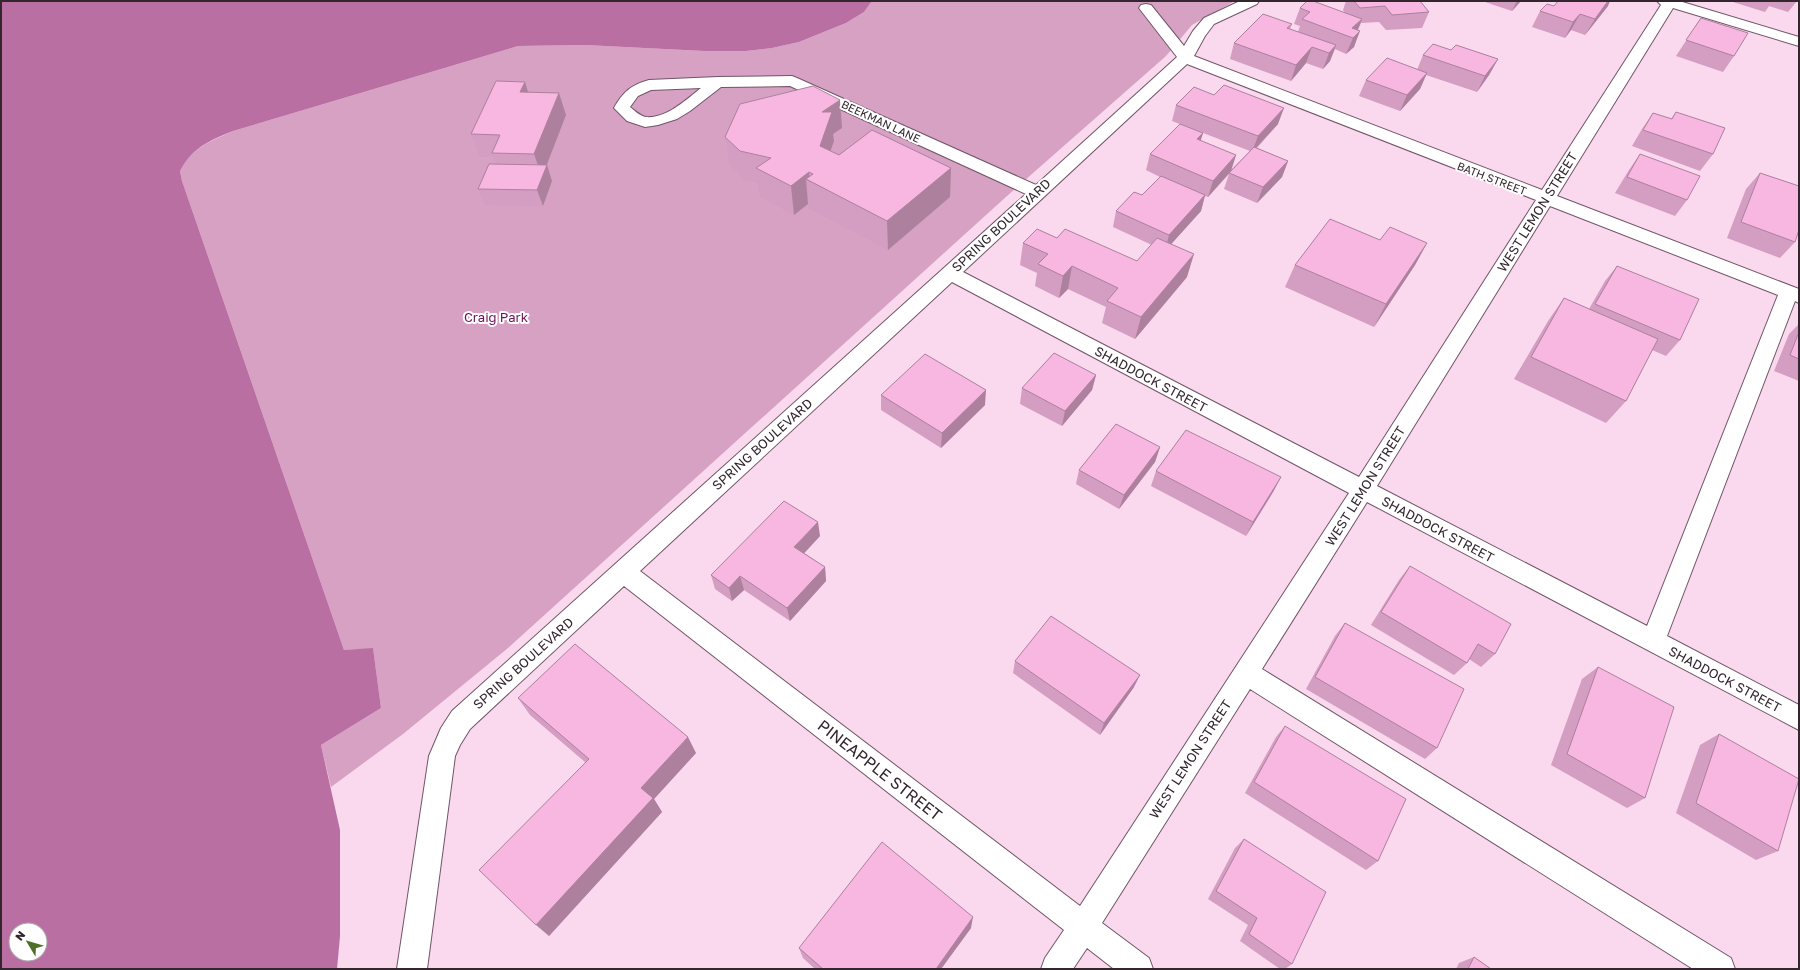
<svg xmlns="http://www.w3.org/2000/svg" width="1800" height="970" viewBox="0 0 1800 970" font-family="'Golos Text',sans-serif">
	<rect width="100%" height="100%" fill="#fad8ed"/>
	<path fill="#d6a1c3" d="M872,1H1235L1192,25L1166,56L1007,196L508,648L403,734L331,787L321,745L381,708L373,649L344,650L182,181L180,171C193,147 209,142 233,131L518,46L585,45L704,51H746L772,48L799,42L846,23L864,12Z"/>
	<path fill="#ba6fa2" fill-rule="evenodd" d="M1,1H872L864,12L846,23L799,42L772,48L746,51H704L585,45L518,46L233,131C209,141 193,147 180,171L182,181L344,650L373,648L381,708L321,745L340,830V936L337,969H1ZM16,930H40V954H16Z"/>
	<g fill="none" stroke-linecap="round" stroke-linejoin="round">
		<g stroke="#715567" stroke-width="2">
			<path id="minor" d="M1240,1H1259L1257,4L1214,24L1205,36L1194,56L1542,190L1661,5L1657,1H1679L1799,37V46L1673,8L1557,196L1799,289V303L1795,301L1667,636L1799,705V730L1367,502L1262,669L1731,958L1735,969H1693L1250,689L1102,923L1149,958L1153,969H1114L1087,948L1073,969H1041L1045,958L1064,930L624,586L470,729L460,745L455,756L427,969H397L429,756L441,728L452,711L1026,194L790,86L721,87L690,111L677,119L658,125L645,127L627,121L614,108C623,92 631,85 649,80L718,77L792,76L797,78L1036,185L1177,57L1139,8L1141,5L1146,4L1151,5L1184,46L1193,31L1204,18ZM1187,64L1536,200L1359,477L963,272ZM701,88C687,99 666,119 646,117C640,116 635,111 630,107L638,96L651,90ZM1550,206L1778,295L1647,626L1377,486ZM952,282L1349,493L1080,906L640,571Z"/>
		</g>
		<use href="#minor" fill="#fff" fill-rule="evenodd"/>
	</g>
	<g fill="#d49dc2">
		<polygon points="1346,1 1420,1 1429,12 1422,28 1386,30 1379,22 1361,23 1358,30 1354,47 1346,54 1335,49 1330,61 1323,69 1306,63 1291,81 1230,59 1234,43 1292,24 1290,29 1298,32 1300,26 1294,24 1300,8 1345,13 1343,10"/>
		<polygon points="1482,1 1521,1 1512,11"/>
		<polygon points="1734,1 1797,1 1788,12 1769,6 1765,12 1733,2"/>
		<polygon points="1554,6 1608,6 1585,35 1571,30 1565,38 1532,27 1540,11"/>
		<polygon points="1701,18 1734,56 1723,72 1676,56"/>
		<polygon points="1451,50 1498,59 1489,75 1477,92 1426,75 1420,89 1400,111 1359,96 1366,80 1417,70 1423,55"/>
		<polygon points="528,92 566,115 547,165 552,181 543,206 485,205 478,189 496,164 493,157 480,157 471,134"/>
		<polygon points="1176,105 1278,124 1257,148 1288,161 1282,177 1257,203 1224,189 1229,174 1208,197 1205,196 1201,211 1171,244 1187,277 1135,339 1102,323 1106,307 1068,289 1059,298 1035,286 1037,273 1020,265 1023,243 1057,238 1137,261 1152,245 1113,227 1116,211 1142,195 1160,177 1146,170 1150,154 1203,133 1200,141 1236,155 1231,170 1250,151 1172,121"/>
		<polygon points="1676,112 1713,154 1700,171 1632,146 1642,129 1653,113 1671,119"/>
		<polygon points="842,128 833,134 834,141 830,151 839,155 951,168 950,197 888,250 808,208 808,204 794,215 760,197 758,183 745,180 730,166 725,137"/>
		<polygon points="1640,154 1687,200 1675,216 1615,193 1629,170"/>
		<polygon points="1760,173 1795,242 1780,258 1727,238 1746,189"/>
		<polygon points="1380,240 1427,243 1415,265 1374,327 1285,287 1295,265"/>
		<polygon points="1617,266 1680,340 1666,356 1652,350 1626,401 1606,423 1514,379 1548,321 1564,298 1589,309 1605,281"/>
		<polygon points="1799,324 1799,381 1774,371 1789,334"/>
		<polygon points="1096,375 1092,390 1062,426 1020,404 1022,388"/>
		<polygon points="881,395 985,405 941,448 881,410"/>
		<polygon points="1160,447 1155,462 1119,509 1076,484 1079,470"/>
		<polygon points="1156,471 1281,477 1273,492 1246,536 1151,486"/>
		<polygon points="820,536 804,553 825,567 826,581 790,621 744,590 732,601 715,589 711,575"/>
		<polygon points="1410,566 1495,654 1481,667 1469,659 1467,663 1454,675 1371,625 1399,580"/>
		<polygon points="1345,623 1437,748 1425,759 1306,689 1335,636"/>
		<polygon points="1015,661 1134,687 1100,735 1013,673"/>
		<polygon points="1598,667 1645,798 1627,808 1551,765 1582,679"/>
		<polygon points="518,698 696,753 654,799 662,812 549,936 585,762 530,715"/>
		<polygon points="1285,726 1378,861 1366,870 1245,793 1276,737"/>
		<polygon points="1719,734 1778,851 1756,860 1676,813 1700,745"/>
		<polygon points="1244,839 1292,964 1285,969 1280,969 1240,941 1248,925 1208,899 1235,848"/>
		<polygon points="971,928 941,969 815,969 803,958 799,948"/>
		<polygon points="1474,957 1491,969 1456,969 1459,963"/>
	</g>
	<g fill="#ad809e">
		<polygon points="1517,1 1521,1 1512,11"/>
		<polygon points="1608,1 1610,1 1608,6 1585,35 1595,19"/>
		<polygon points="1580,14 1571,30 1565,38 1573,22"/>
		<polygon points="1362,19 1356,34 1360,31 1354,47 1346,54 1353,38 1352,28"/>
		<polygon points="1336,45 1330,61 1323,69 1329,53"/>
		<polygon points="1312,47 1306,63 1291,81 1296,65"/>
		<polygon points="1498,59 1489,75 1477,92 1485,76"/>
		<polygon points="1427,73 1420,89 1400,111 1407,95"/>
		<polygon points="525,82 532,105 520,92"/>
		<polygon points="559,93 566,115 542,177 534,154"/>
		<polygon points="840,100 842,128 833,134 834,141 822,175 820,146 822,112"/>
		<polygon points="1284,108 1278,124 1252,152 1258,136"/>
		<polygon points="1203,133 1198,149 1197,139"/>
		<polygon points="1236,155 1231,171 1208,197 1213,181"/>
		<polygon points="1288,161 1282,177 1257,203 1263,187"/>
		<polygon points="547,165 552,181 543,206 537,190"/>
		<polygon points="951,168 950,197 888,250 887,221"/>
		<polygon points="809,172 810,182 806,179 808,204 794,215 791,186"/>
		<polygon points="1205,195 1201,211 1165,251 1169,235"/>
		<polygon points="1427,243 1415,265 1374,327 1386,304"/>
		<polygon points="1194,254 1187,277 1135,339 1141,317"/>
		<polygon points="1072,266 1068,289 1059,298 1063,276"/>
		<polygon points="1096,375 1092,390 1062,426 1065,411"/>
		<polygon points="986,390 985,405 941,448 942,433"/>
		<polygon points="1160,447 1155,462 1119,509 1124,495"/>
		<polygon points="1281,477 1273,492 1246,536 1253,522"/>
		<polygon points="818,522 820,536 797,561 794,547"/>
		<polygon points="825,567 826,581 790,621 787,608"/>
		<polygon points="740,576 744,590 732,601 729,588"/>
		<polygon points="1140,675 1134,687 1100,735 1104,723"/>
		<polygon points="688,737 696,753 654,799 662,812 549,936 536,925 641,788"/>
		<polygon points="973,917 971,928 941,969 936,969"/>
	</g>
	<g fill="#f7b7e1" stroke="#ad809e">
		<polygon points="1307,1 1313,1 1362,19 1352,28 1360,31 1353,38 1302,19 1310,12 1300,8"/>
		<polygon points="1354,1 1420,1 1429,12 1392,15 1385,6 1360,8"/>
		<polygon points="1558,1 1608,1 1595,19 1580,14 1573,22 1540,11 1547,4 1554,6"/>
		<polygon points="1263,14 1292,24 1287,28 1336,45 1329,53 1312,47 1296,65 1234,43"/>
		<polygon points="1701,18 1748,33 1734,56 1686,40"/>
		<polygon points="1433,44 1451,50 1456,45 1498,59 1485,76 1423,55"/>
		<polygon points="1387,58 1427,73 1407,95 1366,80"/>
		<polygon points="496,81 525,82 520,92 559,93 534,154 492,153 500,135 471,134"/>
		<polygon points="1224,85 1284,108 1258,136 1176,105 1194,87 1214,95"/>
		<polygon points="813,86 840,100 822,112 832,112 820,146 839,155 872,130 951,168 887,221 806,179 813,174 809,172 791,186 756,168 771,158 740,151 725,137 740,104"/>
		<polygon points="1676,112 1725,128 1713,154 1643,130 1653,113 1672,119"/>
		<polygon points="1180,124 1203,133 1197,139 1236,155 1213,181 1150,154"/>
		<polygon points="1254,147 1288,161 1263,187 1229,173"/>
		<polygon points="1640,154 1700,176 1687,200 1627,177"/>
		<polygon points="489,164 547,165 537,190 478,189"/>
		<polygon points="1760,173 1799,186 1799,230 1795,242 1741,222"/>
		<polygon points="1161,176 1205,195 1169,235 1116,211 1134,192 1142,195"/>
		<polygon points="1330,219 1380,240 1390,227 1427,243 1386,304 1295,265"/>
		<polygon points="1037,229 1057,238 1065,229 1137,261 1157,238 1194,254 1141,317 1107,301 1118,288 1072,266 1063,276 1038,264 1048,254 1023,243"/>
		<polygon points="1617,266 1699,299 1680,340 1595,304"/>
		<polygon points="1564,298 1658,339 1626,401 1531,357"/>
		<polygon points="1799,332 1799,359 1790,355"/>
		<polygon points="1054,353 1096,375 1065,411 1022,388"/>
		<polygon points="925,354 986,390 942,433 881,395"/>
		<polygon points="1116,424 1160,447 1124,495 1079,470"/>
		<polygon points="1186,430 1281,477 1253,522 1156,471"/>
		<polygon points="784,501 818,522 794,547 825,567 787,608 740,576 729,588 711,575"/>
		<polygon points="1410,566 1511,624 1495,654 1478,644 1467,663 1381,612"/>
		<polygon points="1051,616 1140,675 1104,723 1015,661"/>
		<polygon points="1345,623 1464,689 1437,748 1315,677"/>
		<polygon points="575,644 688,737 641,788 653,798 536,925 479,870 589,759 518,698"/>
		<polygon points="1598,667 1674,707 1645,798 1567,754"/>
		<polygon points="1285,726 1406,799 1378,861 1254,782"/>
		<polygon points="1719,734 1799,779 1778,851 1696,803"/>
		<polygon points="1244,839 1326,892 1292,964 1249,934 1257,918 1216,891"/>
		<polygon points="882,842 973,917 936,969 823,969 799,948"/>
		<polygon points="1474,957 1491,969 1468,969"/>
	</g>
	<g text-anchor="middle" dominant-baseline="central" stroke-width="4" stroke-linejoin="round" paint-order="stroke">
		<g font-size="11" fill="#33262e" stroke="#fff">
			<text transform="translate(881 121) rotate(25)">BEEKMAN LANE</text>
			<text transform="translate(1492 178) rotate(21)">BATH STREET</text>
		</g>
		<g font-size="13" fill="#33262e" stroke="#fff">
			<text transform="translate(1537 212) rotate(-58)">WEST LEMON STREET</text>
			<text transform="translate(1001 225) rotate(-43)">SPRING BOULEVARD</text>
			<text transform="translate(1151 379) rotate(28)">SHADDOCK STREET</text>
			<text transform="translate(762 444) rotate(-42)">SPRING BOULEVARD</text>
			<text transform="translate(1365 486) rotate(-58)">WEST LEMON STREET</text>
			<text transform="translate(1438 529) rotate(28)">SHADDOCK STREET</text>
			<text transform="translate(523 663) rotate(-42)">SPRING BOULEVARD</text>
			<text transform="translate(1725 679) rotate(28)">SHADDOCK STREET</text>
			<text transform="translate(1190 759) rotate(-57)">WEST LEMON STREET</text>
		</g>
		<g font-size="13" fill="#6d1157" stroke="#fff">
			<text x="496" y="317">Craig Park</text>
		</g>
		<g font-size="16" fill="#33262e" stroke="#fff">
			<text transform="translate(880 770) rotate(38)">PINEAPPLE STREET</text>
		</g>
	</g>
	<rect width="1800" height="970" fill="none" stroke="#33262e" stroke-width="4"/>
	<g transform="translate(28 942) rotate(308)"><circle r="19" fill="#ffffff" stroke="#ada8ab"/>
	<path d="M0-3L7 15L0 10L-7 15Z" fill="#4f6f26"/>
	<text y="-6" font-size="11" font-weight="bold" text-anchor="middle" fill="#33262e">N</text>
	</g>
</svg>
